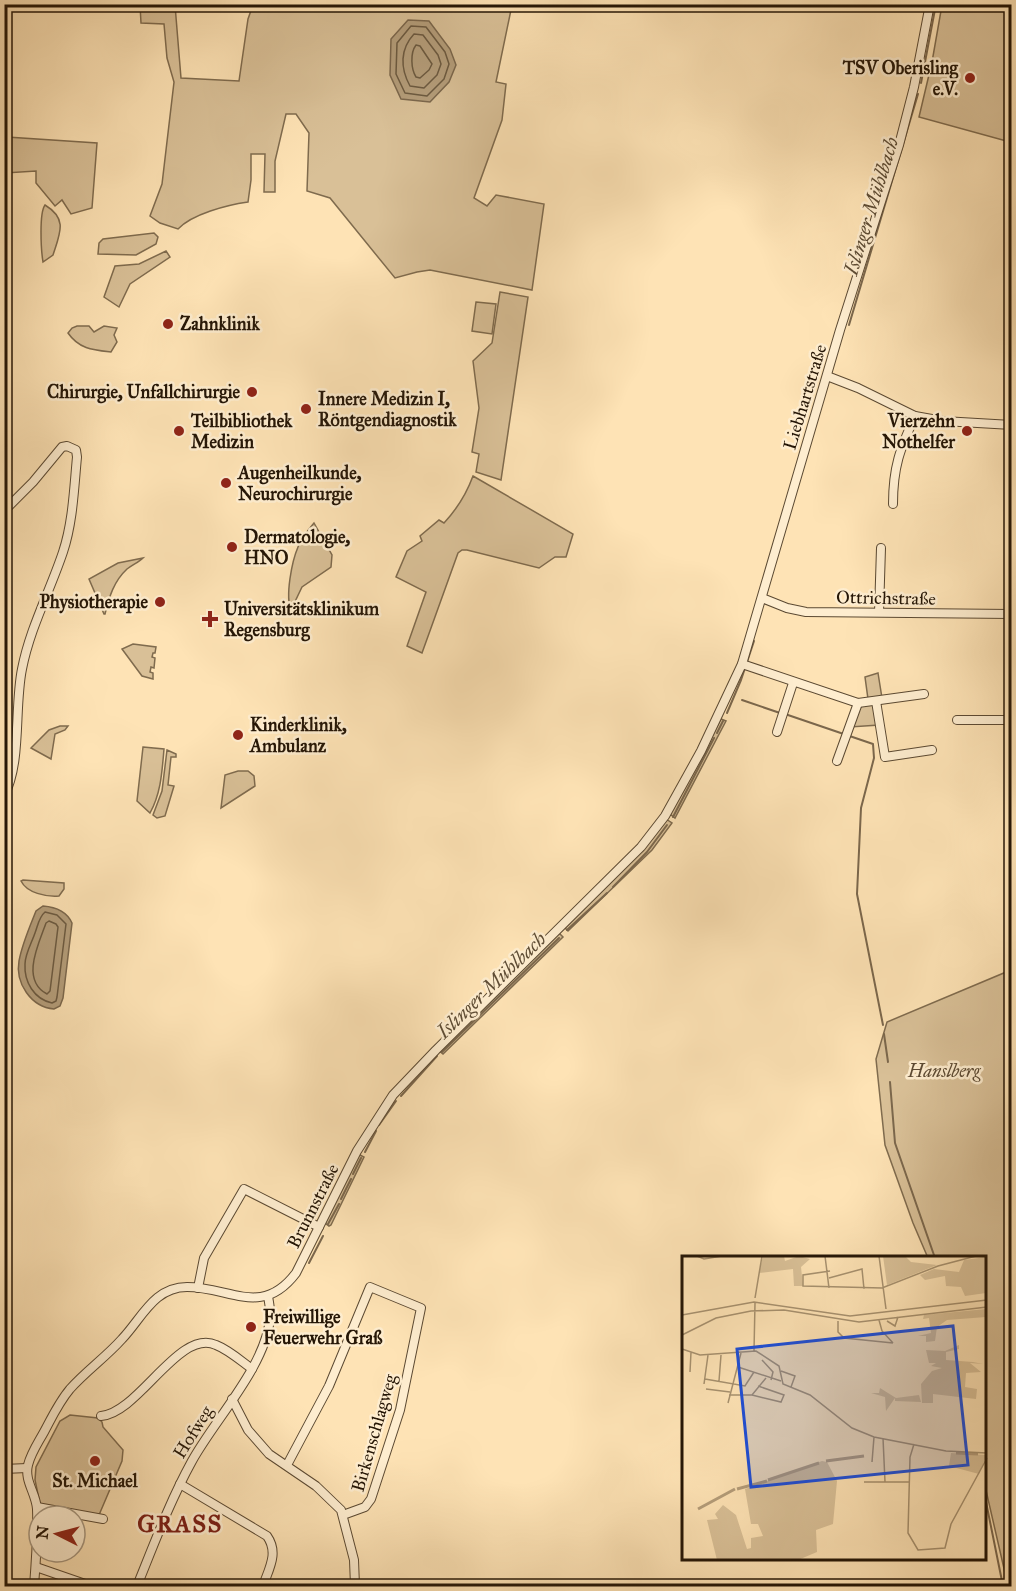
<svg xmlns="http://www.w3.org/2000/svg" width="1016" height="1591" viewBox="0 0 1016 1591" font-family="'IM FELL Great Primer',serif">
	<rect width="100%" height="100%" fill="#fee3b5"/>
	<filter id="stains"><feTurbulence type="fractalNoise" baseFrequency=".00333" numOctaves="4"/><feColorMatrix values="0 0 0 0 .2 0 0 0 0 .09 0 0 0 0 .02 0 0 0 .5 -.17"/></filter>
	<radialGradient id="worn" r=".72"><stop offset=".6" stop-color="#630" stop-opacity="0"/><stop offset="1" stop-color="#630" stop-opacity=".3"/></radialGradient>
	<g fill="#d9c097" stroke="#7f6b4e" stroke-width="1.5">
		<path d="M140,5H175L181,78L239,81L248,19L253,5H512L496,82L506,84L502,120L474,198L487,206L496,195L544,204L532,290L430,270L417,272L395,278L330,198L307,191L309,133L296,114H286L275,161V192H264L265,154H251V180L248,202C227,205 192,214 178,229L160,223L150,216L162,184L174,82L167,58L164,24L141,23Z"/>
		<polygon points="942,5 1011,5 1010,142 919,117 932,62"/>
		<polygon points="5,134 7,137 97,143 92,208 71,214 62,200 55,206 36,183 36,171 5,173"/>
		<path d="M45,205C68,219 60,233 53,255L43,262C41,250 39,213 45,205Z"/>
		<polygon points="154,233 158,237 156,244 136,255 98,254 99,243 103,239"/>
		<polygon points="166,251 170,257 130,284 119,307 104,297 115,266 139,264"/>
		<polygon points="500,292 528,297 501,480 476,472 479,454 472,452 479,408 473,361 492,343"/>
		<polygon points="476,302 496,304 492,334 472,331"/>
		<path d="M77,326H89L94,332L104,326L117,328L114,335L117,342L111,352C93,350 79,349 68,333L72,328Z"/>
		<path d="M473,476L573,534L566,557H555L539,568L467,550H462L458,553L422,653L407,646L426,592L396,577L407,551L422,541L420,536L439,520L444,523C457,509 466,495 473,476Z"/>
		<path d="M314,523L332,555L331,567L302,587L291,610C285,596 292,561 298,547C302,538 308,530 314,523Z"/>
		<path d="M143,558C139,562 132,565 127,569C114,581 109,597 105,614H104L89,579L118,563Z"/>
		<polygon points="133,644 156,647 155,653 153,653 152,657 155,658 154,668 151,667 150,672 153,673 153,679 142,676 122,649"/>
		<polygon points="878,673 882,698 868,699 865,677"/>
		<polygon points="875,702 879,725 850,727 859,704"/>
		<polygon points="721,719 726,721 675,818 670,814"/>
		<polygon points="60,726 68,726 65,730 55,734 51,759 31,748 49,730"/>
		<path d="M143,747L164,749C162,772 161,793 150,813L137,801Z"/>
		<polygon points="167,750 176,754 176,757 171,757 168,785 174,786 165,816 157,818 153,815 162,791"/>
		<polygon points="238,771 248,771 254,776 255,786 221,808 225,775"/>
		<polygon points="666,819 672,823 652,850 568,931 565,928"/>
		<path d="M23,880L64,883V889L59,896C46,897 27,893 21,881Z"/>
		<polygon points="559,933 563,937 443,1054 438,1050"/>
		<polygon points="1011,970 1012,1586 1008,1586 985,1486 984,1258 928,1258 913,1223 885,1145 876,1059 887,1022"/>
		<polygon points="360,1155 364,1157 331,1225 329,1226 325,1223 358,1156"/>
		<polygon points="70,1415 98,1418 102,1422 103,1427 123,1450 122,1461 99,1515 40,1504 35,1480 36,1467 60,1421"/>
	</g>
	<g fill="#b49d7a" stroke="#7b674c" stroke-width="1.5">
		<polygon points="408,20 429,21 450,49 456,65 449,82 430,102 401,99 390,75 391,39"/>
		<path d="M43,906C56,907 67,912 72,923L63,998L60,1006L54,1009C31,1007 15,983 19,961C22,944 30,926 36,911Z"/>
	</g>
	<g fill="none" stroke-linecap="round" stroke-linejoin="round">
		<g stroke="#6c5a40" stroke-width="1.5">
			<polygon points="411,26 426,27 445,52 449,64 444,79 427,96 405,93 396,74 397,43"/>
			<path d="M414,34L423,35L438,55L441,64L437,75L424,88L410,86C400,68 400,49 414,34Z"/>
			<path d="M416,45L420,46L432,64L429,70L420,78L416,77C411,69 410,53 416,45Z"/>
			<path d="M45,912L57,915L66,924L57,997L56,1001L52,1003C34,999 24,982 25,964C25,954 32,942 35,933C38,925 39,917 45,912Z"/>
			<path d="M49,921L56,924L58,927L50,991L47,994C20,980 39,943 46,923Z"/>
		</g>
		<g stroke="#7b674c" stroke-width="2">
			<polyline points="921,83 936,4"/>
			<polyline points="849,325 918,94"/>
			<polyline points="742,700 780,713"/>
			<polyline points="727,713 741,680 754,641"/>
			<polyline points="785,714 873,744 874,758 861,808 857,894 883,1025"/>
			<polyline points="717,733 723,721"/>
			<polyline points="673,817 714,738"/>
			<polyline points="613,887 647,852 667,825"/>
			<polyline points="567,930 607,893"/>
			<polyline points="884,1034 888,1062"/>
			<polyline points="442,1052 559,938"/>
			<polyline points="890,1082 895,1143 935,1258"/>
			<polyline points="401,1096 437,1056"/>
			<polyline points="379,1125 396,1101"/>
			<polyline points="365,1152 376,1131"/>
			<polyline points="353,1174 361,1158"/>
			<polyline points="341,1199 351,1179"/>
			<polyline points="328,1224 339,1204"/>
			<polyline points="309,1263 323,1236"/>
			<polyline points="984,1492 1003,1586"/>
		</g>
		<g stroke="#5b4932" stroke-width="10">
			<g id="minor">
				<polyline points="827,376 858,388 915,416 943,421 1012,425"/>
				<path d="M893,504C893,467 900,449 915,416"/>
				<path d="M4,511L33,482L62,447L67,446L76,450L77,457C74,488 73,522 63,552C50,591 30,628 22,669C14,708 22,762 4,796"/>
				<polyline points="762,598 787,608 806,612 1012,614"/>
				<polyline points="879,612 881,548"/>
				<polyline points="742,664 858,703 924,694"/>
				<polyline points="876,701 885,757 932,750"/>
				<polyline points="957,720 1012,720"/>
				<polyline points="777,732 793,683"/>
				<polyline points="837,761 858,703"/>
				<polyline points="198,1288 204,1258 244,1189 319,1227"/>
				<polyline points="232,1399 248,1430 269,1454 316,1486 341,1510 354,1560 355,1586"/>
				<path d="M101,1416C139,1413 179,1328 216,1345C229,1350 241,1361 252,1369"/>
				<polyline points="287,1465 329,1386 370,1287 421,1308 400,1410 371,1499 365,1507 343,1515"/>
				<polyline points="4,1469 27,1468"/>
				<path d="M180,1484L267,1536C279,1553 269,1568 263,1586"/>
				<polyline points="37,1507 103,1519"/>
				<polyline points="36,1567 91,1586"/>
				<path d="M34,1586C36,1561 38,1534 37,1509C36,1493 24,1481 28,1465C31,1453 38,1443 44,1432C52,1417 59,1402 70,1389C86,1371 106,1357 122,1339C142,1318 154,1287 187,1287C230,1287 262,1318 296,1273L357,1151L393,1095L436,1050L641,847L665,816L701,751L742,664L840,330L899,145L914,87L930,4"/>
				<path d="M137,1586C154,1544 170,1501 192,1461C215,1419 266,1366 270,1318C271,1311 269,1303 268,1296"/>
			</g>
		</g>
		<use href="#minor" stroke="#feedcf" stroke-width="8"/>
	</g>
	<g fill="#8f2418" stroke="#feedcf" stroke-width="2">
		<circle cx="970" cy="78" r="6"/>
		<circle cx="168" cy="324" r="6"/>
		<circle cx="252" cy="392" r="6"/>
		<circle cx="306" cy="409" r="6"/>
		<circle cx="179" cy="431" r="6"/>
		<circle cx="967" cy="431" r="6"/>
		<circle cx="226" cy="483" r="6"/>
		<circle cx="232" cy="547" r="6"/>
		<circle cx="160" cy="602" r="6"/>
		<path d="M207 610h6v6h6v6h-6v6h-6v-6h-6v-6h6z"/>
		<circle cx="238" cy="735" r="6"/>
		<circle cx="251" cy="1327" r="6"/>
		<circle cx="95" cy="1461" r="6"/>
	</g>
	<g text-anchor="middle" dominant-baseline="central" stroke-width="5" stroke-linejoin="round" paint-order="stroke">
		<g font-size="18" font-weight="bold" fill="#251606" stroke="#feedcf" text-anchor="start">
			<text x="958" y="68" text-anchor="end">TSV Oberisling<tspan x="958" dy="21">e.V.</tspan></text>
			<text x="180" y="324">Zahnklinik</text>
			<text x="240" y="392" text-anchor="end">Chirurgie, Unfallchirurgie</text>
			<text x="318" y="399">Innere Medizin I,<tspan x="318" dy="21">Röntgendiagnostik</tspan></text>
			<text x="191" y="421">Teilbibliothek<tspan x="191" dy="21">Medizin</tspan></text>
			<text x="955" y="421" text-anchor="end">Vierzehn<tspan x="955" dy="21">Nothelfer</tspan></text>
			<text x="238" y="473">Augenheilkunde,<tspan x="238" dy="21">Neurochirurgie</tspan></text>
			<text x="244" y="537">Dermatologie,<tspan x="244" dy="21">HNO</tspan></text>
			<text x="148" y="602" text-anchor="end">Physiotherapie</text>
			<text x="224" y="609">Universitätsklinikum<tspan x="224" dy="21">Regensburg</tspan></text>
			<text x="250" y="725">Kinderklinik,<tspan x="250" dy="21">Ambulanz</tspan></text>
			<text x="263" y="1317">Freiwillige<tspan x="263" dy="21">Feuerwehr Graß</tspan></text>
			<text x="95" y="1481" text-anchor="middle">St. Michael</text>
		</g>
		<g font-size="18" fill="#251606" stroke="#feedcf">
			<text transform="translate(805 397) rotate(-73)">Liebhartstraße</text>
			<text transform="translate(886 598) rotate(1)">Ottrichstraße</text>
			<text transform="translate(313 1206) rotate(-63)">Brunnstraße</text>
			<text transform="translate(193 1432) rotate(-58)">Hofweg</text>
			<text transform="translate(374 1433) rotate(-74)">Birkenschlagweg</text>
		</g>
		<g font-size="18" font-style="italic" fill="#5b4932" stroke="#feedcf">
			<text x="944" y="1071">Hanslberg</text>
		</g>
		<g font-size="20" font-style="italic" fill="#5e4c34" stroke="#feedcf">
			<text transform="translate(871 206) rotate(-73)">Islinger Mühlbach</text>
			<text transform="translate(491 985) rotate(-44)">Islinger Mühlbach</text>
		</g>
		<g font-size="24" font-weight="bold" letter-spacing="1.5" fill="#7a1f14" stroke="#feedcf">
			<text x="180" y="1524">GRASS</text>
		</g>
	</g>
	<g transform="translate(682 1256)">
		<rect width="304" height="304" fill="#fee3b5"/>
		<path d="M81,0H102L103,5L117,0L128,3L119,11L121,30H112L111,13L77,17ZM201,0H223L229,6L255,9L205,29ZM304,1V37L283,40L279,31L264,30L263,20L243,24L238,19L252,13L277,16L282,4ZM304,53V61L265,64L255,71L253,85L244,86V80H236L249,77L247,62L241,63L242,59ZM277,89V93L264,96V104L291,106L301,108L288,107L299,116L284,117L283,131L295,133L294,143L251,138V147H240L239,128L250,115L260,112L249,110L254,107H247L244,94L263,95ZM198,132L214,142L237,139L239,146L213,145V142L204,155L203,141L189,137H197ZM269,197L304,199V201L297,218L267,210ZM140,205L145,206L155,225L151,268L134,274L135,296L116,304H35L25,264L36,263L33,258L41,249L54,259L65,293L69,292V282L81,280L76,268H69L63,233Z" fill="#d9c097"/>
		<path fill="none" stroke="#b49d7a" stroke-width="3" d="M274,197L296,198M144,205L182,200M86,224L137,207M55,233L85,225M16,253L53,233"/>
		<path fill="none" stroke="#a7916f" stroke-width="1.5" d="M15,0L22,3L40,0M143,0L147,32M197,0L204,53M148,15L121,19V30L200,32L256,10L294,0M147,22L180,13L182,33M73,42L80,0M0,59L72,46L168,60L305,44M197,64L200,75L211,87M156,65V76L162,82L211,87M205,65L213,70L216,61M0,79L34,62L69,55L102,54L177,66L305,51M0,93L18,99L74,95L97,110L101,128L128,139L170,172L192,181L264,195L305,197M72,95L73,47M80,104L91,116L89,124M56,111L99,125M99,115L113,120L109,131M8,116L9,96M23,123L63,130L72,116M37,125L39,99M22,128L26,99M24,133L48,136M47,139H70L84,122M70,139L99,146L102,139L76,130M46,147L59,97M201,182L203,226M232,188L228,201L226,277L236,294L263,292L269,268L305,202M190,206L192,181M182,226H228"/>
		<path fill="#1d4ed8" fill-opacity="0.15" stroke="#1d4ed8" stroke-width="3" d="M271,70L286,209L69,231L55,93Z"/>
		<rect width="304" height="304" fill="none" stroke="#251606" stroke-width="3"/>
	</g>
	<rect width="1016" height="1591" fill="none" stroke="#fee3b5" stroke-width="24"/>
	<rect x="6" y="6" width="1004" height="1579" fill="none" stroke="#251606" stroke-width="3"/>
	<rect x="12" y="12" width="992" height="1567" fill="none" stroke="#251606" stroke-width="1.5"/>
	<g transform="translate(57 1534) rotate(276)"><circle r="28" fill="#feedcf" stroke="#a7977f" stroke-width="1.5"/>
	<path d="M0-4.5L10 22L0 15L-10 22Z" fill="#8f2418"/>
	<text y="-9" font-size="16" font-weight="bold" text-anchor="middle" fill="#251606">N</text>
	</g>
	<rect width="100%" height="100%" filter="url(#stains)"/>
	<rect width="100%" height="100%" fill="url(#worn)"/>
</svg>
